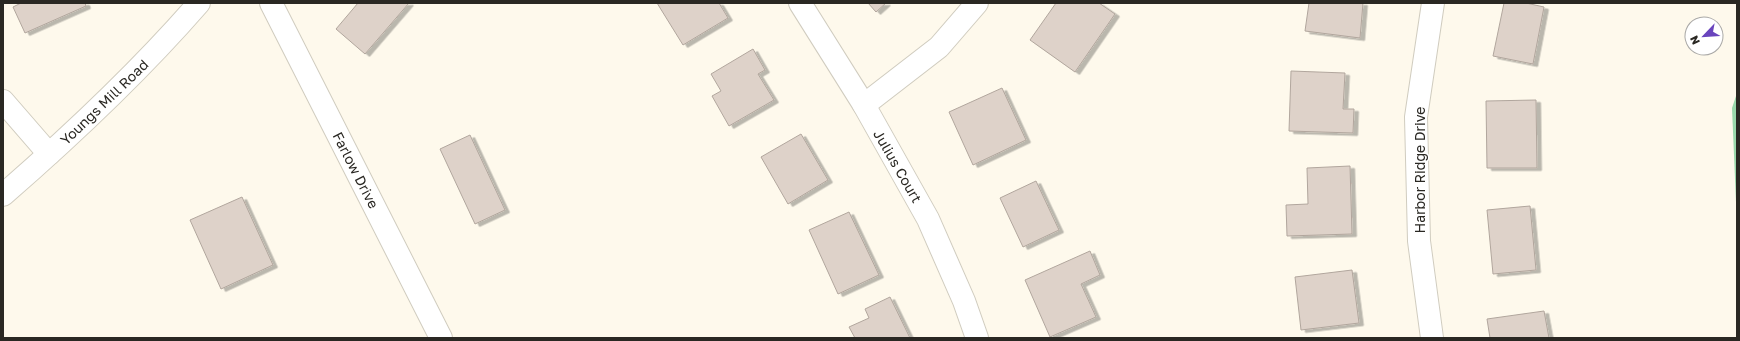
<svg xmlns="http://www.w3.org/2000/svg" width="1740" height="341" viewBox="0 0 1740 341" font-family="'Golos Text',sans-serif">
	<defs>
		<filter id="shadow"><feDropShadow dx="4.5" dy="2.5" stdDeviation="0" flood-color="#0004"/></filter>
	</defs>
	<rect width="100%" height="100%" fill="#fef9ec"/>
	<polygon fill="#99d8ab" points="1737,93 1737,226 1732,108"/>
	<g fill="#ded2c9" stroke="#b1a69d" filter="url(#shadow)">
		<polygon points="21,3 85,3 86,6 25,33 13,7"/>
		<polygon points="358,3 409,3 365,54 336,29"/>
		<polygon points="657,3 719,3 728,18 683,45"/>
		<polygon points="868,3 886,3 876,12"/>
		<polygon points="1056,3 1099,3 1115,14 1075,72 1030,40"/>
		<polygon points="1309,3 1363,3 1360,38 1305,31"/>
		<polygon points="1504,3 1526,3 1544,7 1533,64 1493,56"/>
		<polygon points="753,49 765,70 758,74 774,100 729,126 712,96 721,91 711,74"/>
		<polygon points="1291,71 1345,73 1343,109 1354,109 1353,133 1289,131"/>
		<polygon points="1002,88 1026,140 973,165 949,112"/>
		<polygon points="1536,100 1537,168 1487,168 1486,101"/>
		<polygon points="801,134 828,180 788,204 761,157"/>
		<polygon points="470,135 505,210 475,224 440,149"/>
		<polygon points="1350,166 1352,234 1287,236 1286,205 1308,204 1307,168"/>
		<polygon points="1036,181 1059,230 1023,247 1000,198"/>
		<polygon points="242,197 273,265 221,289 190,220"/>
		<polygon points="1530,206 1536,270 1493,274 1487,210"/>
		<polygon points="849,212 879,275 838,294 809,230"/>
		<polygon points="1090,251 1100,275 1081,284 1096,317 1050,337 1025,280"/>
		<polygon points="1352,270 1359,323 1301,330 1295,277"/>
		<polygon points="890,297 910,338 855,338 849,327 869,318 865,309"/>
		<polygon points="1544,311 1549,338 1490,338 1487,319"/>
	</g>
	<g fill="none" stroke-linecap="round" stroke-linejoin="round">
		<g stroke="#d0ccbf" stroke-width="24">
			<g id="street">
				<polyline points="271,3 441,338"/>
				<polyline points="800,3 864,105 928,219 964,301 977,338"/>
				<polyline points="3,101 49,154"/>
				<polyline points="864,105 939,47 977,3"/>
				<polyline points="1432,338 1419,241 1416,117 1433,3"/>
			</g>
		</g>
		<g stroke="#d0ccbf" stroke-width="24">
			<path id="secondary" d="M3,195C72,135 139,72 199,3"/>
		</g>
		<use href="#street" stroke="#fff" stroke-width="22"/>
		<use href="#secondary" stroke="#fff" stroke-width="22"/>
	</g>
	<g text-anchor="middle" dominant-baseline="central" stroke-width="3" stroke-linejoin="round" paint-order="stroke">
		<g font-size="14" fill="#2a2823" stroke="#fff">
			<text transform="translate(104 102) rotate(-44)">Youngs Mill Road</text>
			<text transform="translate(898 166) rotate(60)">Julius Court</text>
			<text transform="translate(356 170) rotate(63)">Farlow Drive</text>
			<text transform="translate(1419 170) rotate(-90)">Harbor Ridge Drive</text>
		</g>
	</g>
	<rect width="1740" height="341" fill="none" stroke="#2a2823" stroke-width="8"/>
	<g transform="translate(1704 36) rotate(245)"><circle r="19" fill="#ffffff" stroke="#aaa9a7"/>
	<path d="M0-3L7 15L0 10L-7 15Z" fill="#6944bd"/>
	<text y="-6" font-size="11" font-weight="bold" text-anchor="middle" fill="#2a2823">N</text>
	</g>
</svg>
